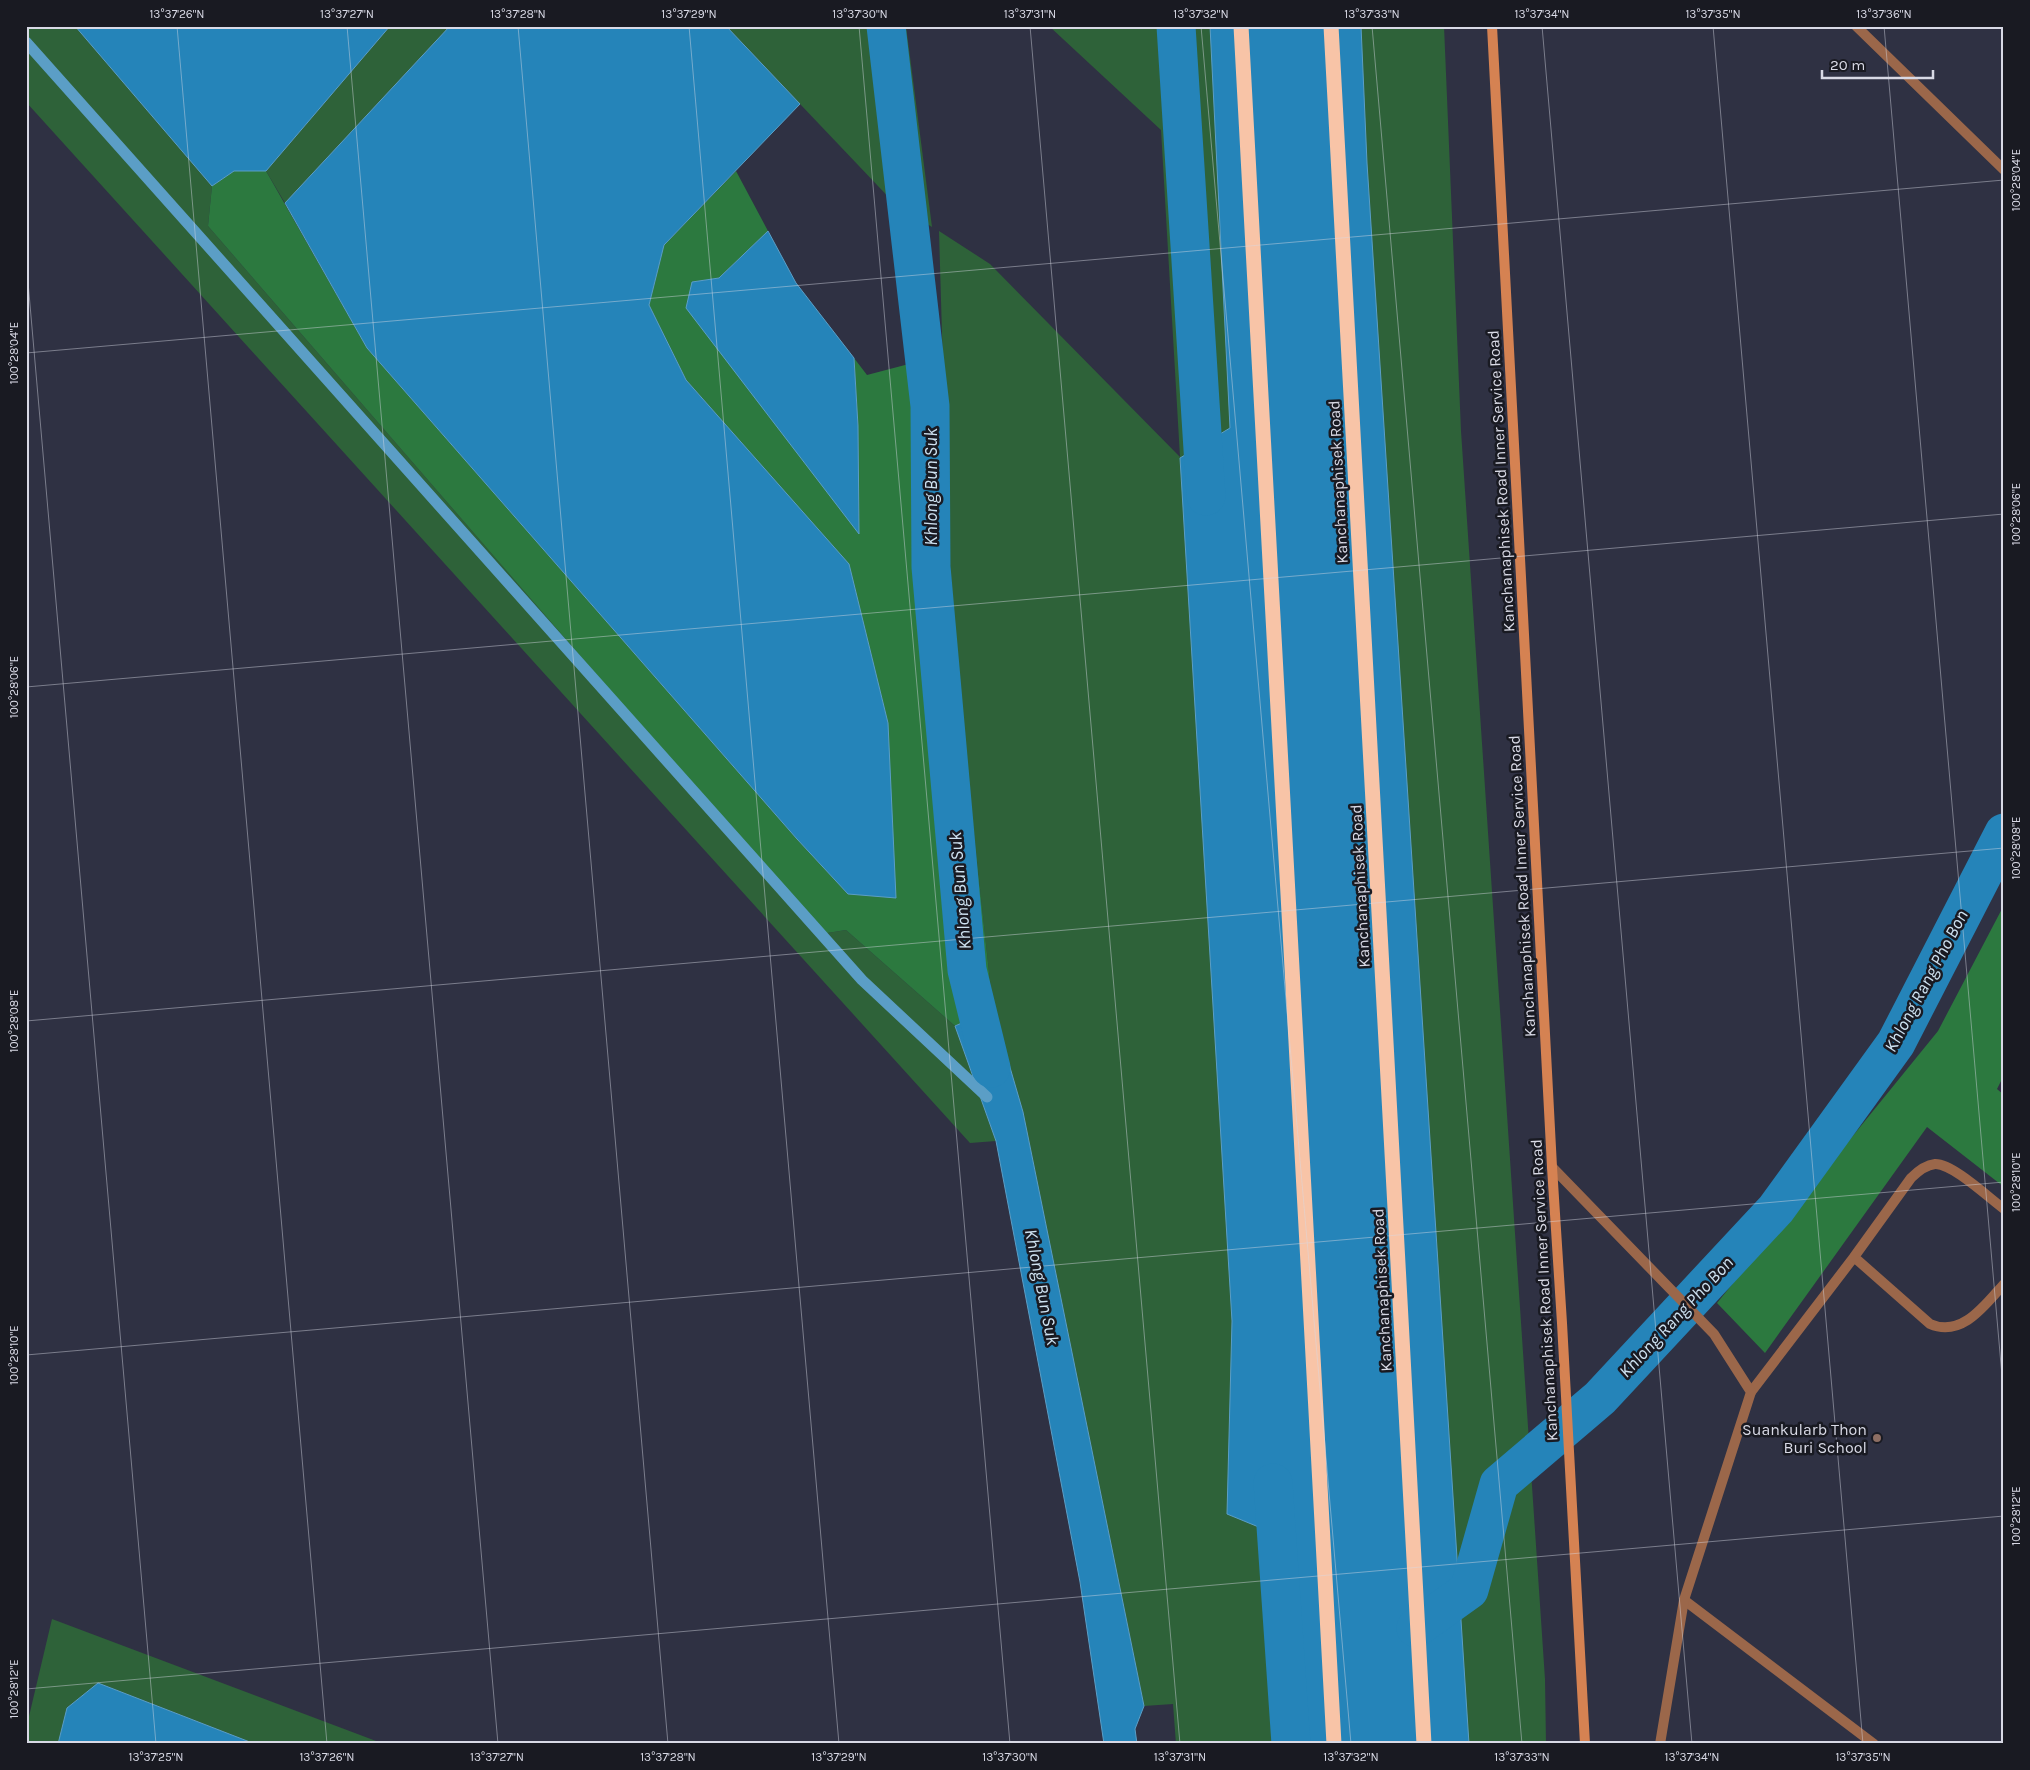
<svg xmlns="http://www.w3.org/2000/svg" width="2030" height="1770" viewBox="0 0 2030 1770" font-family="Karla,sans-serif">
	<style>
		.green { fill: #2e6239 }
		.forest { fill: #2c793f }
		.water { fill: #2584b9; stroke: #5b9ec6 }
		.lines { fill: none; stroke-linecap: round; stroke-linejoin: round }
		.stream { stroke: #5b9ec6; stroke-width: 11 }
		.canal { stroke: #2584b9; stroke-width: 39 }
		.service { stroke: #9b674a; stroke-width: 10 }
		.minor { stroke: #9b674a; stroke-width: 10 }
		.secondary { stroke: #d58252; stroke-width: 10 }
		.motorway { stroke: #f8c4a7; stroke-width: 15 }
		.ticks { fill: none; stroke: #d8d9e5; stroke-width: 1; stroke-opacity: 0.45 }
		.education-dot { fill: #8d6e63; stroke: #191a22; stroke-width: 2 }
		.labels { text-anchor: middle; dominant-baseline: central; stroke-width: 5; stroke-linejoin: round; paint-order: stroke }
		.street-label { font-size: 16px; fill: #d8d9e5; stroke: #191a22 }
		.poi-label { font-size: 16px; fill: #d8d9e5; stroke: #191a22; text-anchor: end }
		.water-label { font-size: 18px; font-style: italic; fill: #cee2f1; stroke: #191a22 }
		.neatline { fill: none; stroke: #d8d9e5; stroke-width: 2 }
		.ticks-label { font-size: 12px; text-anchor: middle; fill: #d8d9e5 }
	</style>
	<rect width="100%" height="100%" fill="#2f3143"/>
	<path class="green" d="M26 26H75L212 186 208 226 821 934 846 930 955 1026 996 1141 970 1143 26 102Z
		M390 26H450L285 203 266 171Z
		M726 26H906L932 227 897 206Z
		M1049 26H1444L1461 431 1545 1679 1546 1744H1176L1173 1704 1144 1706 1023 1112 993 1009 965 750 948 541 939 231 990 264 1180 457 1161 130Z
		M52 1619 384 1744H255L98 1683 67 1708 58 1744H26V1729Z"/>
	<path class="forest" d="M234 171H266L367 348 797 839 848 894 888 723 849 565 686 380 649 305 664 245 736 171 768 231 719 278 692 282 859 533 858 426 854 358 867 375 943 355 948 541 965 750 993 1009 955 1026 846 930 821 934 208 226 212 186Z
		M2004 905V1075L1997 1089 2004 1095V1187L1927 1127 1765 1353 1717 1303 1938 1031Z"/>
	<path class="water" d="M75 26H390L266 171H234L212 186Z
		M450 26H726L800 104 664 245 649 305 686 380 849 564 888 723 896 898 848 894 797 839 367 348 285 203Z
		M1210 26H1361L1367 163 1469 1744H1296L1283 1537 1227 1514 1232 1321 1180 458 1230 428Z
		M768 231 796 283 854 358 858 426 859 534 686 308 692 282 719 278Z
		M993 1009 1023 1112 1144 1706 1135 1729 1137 1744H1104L1080 1582 996 1141 955 1026Z
		M98 1683 255 1744H58L67 1708Z"/>
	<g class="lines">
		<path class="stream" d="M26 42 862 980 987 1097"/>
		<path class="canal" d="M886 26 930 406 931 567 967 970 991 1068
			M1176 26 1206 496
			M1273 1483 1291 1744
			M1416 1628 1469 1590 1499 1484 1600 1398 1776 1209 1896 1043 2004 833"/>
		<path class="service" d="M1854 1257 1930 1324C1962 1338 1985 1305 2004 1284
			M1751 1392 1854 1257 1911 1178C1917 1172 1926 1165 1935 1164 1952 1163 1989 1198 2004 1209
			M1684 1600 1874 1744"/>
		<path class="minor" d="M1856 26 2004 170
			M1552 1167 1714 1334 1751 1392 1684 1600 1660 1744"/>
		<path class="secondary" d="M1492 26 1552 1167 1562 1323 1585 1744"/>
		<path class="motorway" d="M1241 26 1334 1744
			M1331 26 1424 1744"/>
	</g>
	<path class="ticks" d="M177 26 327 1744M347 26 498 1744M518 26 668 1744M689 26 839 1744M859 26 1010 1744M1030 26 1180 1744M1201 26 1351 1744M1372 26 1522 1744M1542 26 1692 1744M1713 26 1863 1744M1884 26 2004 1399M26 259 156 1744M26 353 2004 180M26 687 2004 514M26 1021 2004 848M26 1355 2004 1182M26 1689 2004 1516"/>
	<circle class="education-dot" cx="1877" cy="1438" r="5"/>
	<g class="labels">
		<g class="street-label">
			<text transform="translate(1501 481) rotate(-93)">Kanchanaphisek Road Inner Service Road</text>
			<text transform="translate(1338 482) rotate(-93)">Kanchanaphisek Road</text>
			<text transform="translate(1360 886) rotate(-93)">Kanchanaphisek Road</text>
			<text transform="translate(1522 886) rotate(-93)">Kanchanaphisek Road Inner Service Road</text>
			<text transform="translate(1382 1290) rotate(-93)">Kanchanaphisek Road</text>
			<text transform="translate(1544 1290) rotate(-93)">Kanchanaphisek Road Inner Service Road</text>
		</g>
		<g class="poi-label">
			<text x="1867" y="1429">Suankularb Thon<tspan x="1867" dy="18">Buri School</tspan></text>
		</g>
		<g class="water-label">
			<text transform="translate(931 487) rotate(-90)">Khlong Bun Suk</text>
			<text transform="translate(960 891) rotate(-95)">Khlong Bun Suk</text>
			<text transform="translate(1926 981) rotate(-62)">Khlong Rang Pho Bon</text>
			<text transform="translate(1042 1287) rotate(79)">Khlong Bun Suk</text>
			<text transform="translate(1676 1317) rotate(-47)">Khlong Rang Pho Bon</text>
		</g>
	</g>
	<rect width="2030" height="1770" fill="none" stroke="#191a22" stroke-width="55"/>
	<path d="M1822 70v8h111v-8" fill="none" stroke="#d8d9e5" stroke-width="2.5"/>
	<text x="1830" y="70" font-size="15" fill="#d8d9e5" stroke="#191a22" stroke-width="4" paint-order="stroke">20 m</text>
	<rect x="28" y="28" width="1974" height="1714" class="neatline"/>
	<g class="ticks-label">
		<text x="177" y="18">13°37'26"N</text>
		<text x="347" y="18">13°37'27"N</text>
		<text x="518" y="18">13°37'28"N</text>
		<text x="689" y="18">13°37'29"N</text>
		<text x="860" y="18">13°37'30"N</text>
		<text x="1030" y="18">13°37'31"N</text>
		<text x="1201" y="18">13°37'32"N</text>
		<text x="1372" y="18">13°37'33"N</text>
		<text x="1542" y="18">13°37'34"N</text>
		<text x="1713" y="18">13°37'35"N</text>
		<text x="1884" y="18">13°37'36"N</text>
		<text transform="translate(2016 180) rotate(-90)" y="4">100°28'04"E</text>
		<text transform="translate(14 353) rotate(-90)" y="4">100°28'04"E</text>
		<text transform="translate(2016 514) rotate(-90)" y="4">100°28'06"E</text>
		<text transform="translate(14 687) rotate(-90)" y="4">100°28'06"E</text>
		<text transform="translate(2016 848) rotate(-90)" y="4">100°28'08"E</text>
		<text transform="translate(14 1021) rotate(-90)" y="4">100°28'08"E</text>
		<text transform="translate(2016 1182) rotate(-90)" y="4">100°28'10"E</text>
		<text transform="translate(14 1355) rotate(-90)" y="4">100°28'10"E</text>
		<text transform="translate(2016 1516) rotate(-90)" y="4">100°28'12"E</text>
		<text transform="translate(14 1689) rotate(-90)" y="4">100°28'12"E</text>
		<text x="156" y="1761">13°37'25"N</text>
		<text x="327" y="1761">13°37'26"N</text>
		<text x="497" y="1761">13°37'27"N</text>
		<text x="668" y="1761">13°37'28"N</text>
		<text x="839" y="1761">13°37'29"N</text>
		<text x="1010" y="1761">13°37'30"N</text>
		<text x="1180" y="1761">13°37'31"N</text>
		<text x="1351" y="1761">13°37'32"N</text>
		<text x="1522" y="1761">13°37'33"N</text>
		<text x="1692" y="1761">13°37'34"N</text>
		<text x="1863" y="1761">13°37'35"N</text>
	</g>
</svg>
